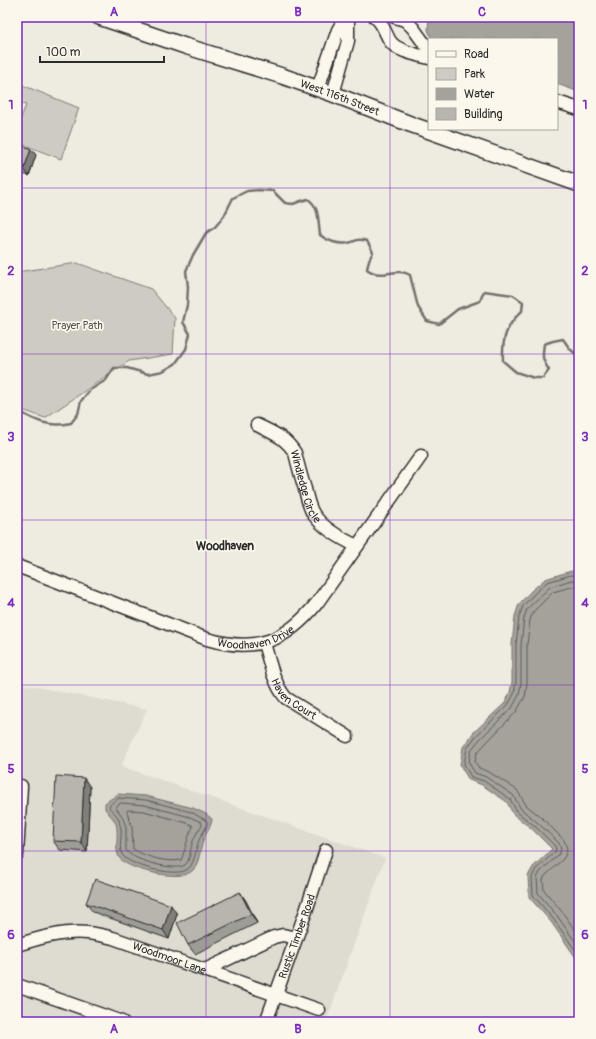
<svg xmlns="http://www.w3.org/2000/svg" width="596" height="1039" viewBox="0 0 596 1039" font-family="Pangolin,sans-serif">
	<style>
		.built { fill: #dedbd1 }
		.green { fill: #cecbc2; stroke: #7c7b76 }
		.water { fill: #a4a29a; stroke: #74726e }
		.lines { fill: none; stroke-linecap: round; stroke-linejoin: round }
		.shore { stroke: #5b5b57; stroke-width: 1 }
		.stream { stroke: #74726e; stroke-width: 2.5 }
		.minor-casing { stroke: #2b2b2b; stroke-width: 15 }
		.major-casing { stroke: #2b2b2b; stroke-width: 18 }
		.minor { stroke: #fbf7ec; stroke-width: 12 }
		.major { stroke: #fbf7ec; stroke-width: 15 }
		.wall { fill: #9e9c96; stroke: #2b2b2b }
		.shaded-wall { fill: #817f7a; stroke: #2b2b2b }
		.building { fill: #b8b5ae; stroke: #2b2b2b }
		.grid { fill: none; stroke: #7b2cbf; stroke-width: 1; stroke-opacity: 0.55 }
		.labels { text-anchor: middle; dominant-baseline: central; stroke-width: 3.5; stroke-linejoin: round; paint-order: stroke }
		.street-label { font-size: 11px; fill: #2b2b2b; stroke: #fbf7ec }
		.park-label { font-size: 11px; fill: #545351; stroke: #fbf7ec }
		.neighbourhood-label { font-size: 12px; font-weight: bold; fill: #2b2b2b; stroke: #fbf7ec }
		.neatline { fill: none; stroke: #7b2cbf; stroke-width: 1.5 }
		.grid-label { font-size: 13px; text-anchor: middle; font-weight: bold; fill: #7b2cbf }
	</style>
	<rect width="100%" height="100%" fill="#eeebe0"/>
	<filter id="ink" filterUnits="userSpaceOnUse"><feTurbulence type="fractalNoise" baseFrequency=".025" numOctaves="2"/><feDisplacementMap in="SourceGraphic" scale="8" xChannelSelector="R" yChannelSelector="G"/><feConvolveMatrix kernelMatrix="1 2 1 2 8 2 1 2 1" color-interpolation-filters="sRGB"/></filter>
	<g filter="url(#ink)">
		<path class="built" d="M17 683 147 709 121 766 385 858 326 1022H17Z"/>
		<path class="green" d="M22 85 79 108 61 159 17 142V128L26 105 17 102Z
			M77 263 151 289 175 318 173 354 129 361 45 418 17 408V272Z"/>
		<path class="water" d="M429 17H579V92L557 84V39H432L428 30Z
			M571 571 579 573V962L551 922 529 897 528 876 533 867 552 849 532 829 513 814 507 802 482 785 469 780 460 765 463 747 473 733 505 703 510 692 512 682V644L515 616 519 604 531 591 545 579Z
			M118 794 146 796 193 808 206 814 212 819C211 828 207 831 204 838 200 848 200 862 193 870 183 883 131 870 121 860 114 852 118 840 117 830 117 824 114 819 109 814 109 814 106 810 105 809 105 808 105 805 105 803Z"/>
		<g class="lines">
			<path class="shore" d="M579 576 571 575 547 582 534 594 523 606 519 617 516 645V682L514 694 508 705 476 736 467 748 464 764 471 777 484 781 510 799 517 812 535 826 555 846 556 849 555 852 536 869 532 877 533 895 554 920 579 955
				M579 581 571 580 550 587 527 609 524 618 521 645V683L519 695 512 708 480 739 471 750 469 763 475 773 486 777 513 795 521 809 538 823 559 843 561 849 559 854 540 872 537 878 538 893 558 917 579 947
				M579 587H571L553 592 533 612 530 620 527 645V683L525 697 516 712 485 744 477 753 475 762 479 768 489 772 517 790 526 805 542 818 564 840 567 848 565 856 562 860 545 876 543 880 544 890 563 913 579 936
				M119 798 146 800 191 812 207 821C208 827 202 833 199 840 196 848 195 862 189 868 180 879 131 866 123 856 118 849 122 837 121 829 121 826 119 823 119 820 114 807 100 810 119 798Z
				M121 803 145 805 190 817 201 822 202 825C198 831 194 837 192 844 190 851 190 861 185 865 176 872 131 860 126 850V827L122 816 116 808 117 806Z
				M128 810 144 811 187 823 192 825 193 827C187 837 186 849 181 860 166 863 146 857 133 849L132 827 127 812Z"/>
			<path class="stream" d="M17 410C35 421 50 428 71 423L78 414 81 401 90 390 106 380 114 368H127L148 374 163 371 175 364 186 349 190 334 183 322 187 305 188 287 186 271 193 255 206 233 215 227 224 216 233 198 247 191 259 190 273 191 285 203 293 204 301 201 308 199C320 207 318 222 320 235 327 241 339 245 348 243 358 241 356 238 367 241L373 252 369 260 367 269C381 281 396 266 410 275L418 307 427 321 439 324 458 309 480 301 484 291 513 295 523 302 522 311C506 325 502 339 503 361L516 372 534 378H543L549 370C542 359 542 357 544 344L553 341 563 339 570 349 579 357"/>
			<g class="minor-casing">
				<g id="minor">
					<path d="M375 17C383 23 385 33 390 41 396 51 417 55 429 58"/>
					<path d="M395 17 405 20 413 28 429 50"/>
					<path d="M318 88 338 30 346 17"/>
					<path d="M333 94 348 41V17"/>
					<path d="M557 102 579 109"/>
					<path id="s1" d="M257 425C273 433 285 437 295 453 298 465 301 477 305 489 307 498 309 508 314 515 324 529 342 539 357 546"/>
					<path id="s2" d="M17 566 207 639C255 653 286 642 317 603L421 456"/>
					<path id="s3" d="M264 643C269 660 274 685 286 698L347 736"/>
					<path d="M17 855 21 786"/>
					<path id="s4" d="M17 945C38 938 66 930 88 933 97 934 105 936 113 938L319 1010"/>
					<path d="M205 970 274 937 283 935 296 938"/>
					<path d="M17 985 122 1022"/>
					<path id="s5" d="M266 1022 306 911 326 850"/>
				</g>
			</g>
			<g class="major-casing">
				<g id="major">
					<path id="s6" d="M99 17 185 46 282 76 333 94 410 124 579 184"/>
				</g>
			</g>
			<use href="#minor" class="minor"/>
			<use href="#major" class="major"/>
		</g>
		<path class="wall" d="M17 143 31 149 36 155 29 176 17 172Z
			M90 787 87 852 60 850 53 841Z
			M240 892 246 901 257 923 195 954 188 945Z
			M86 903 177 914 169 939 93 912Z"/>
		<path class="shaded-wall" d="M31 149 36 155 29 176 24 169Z
			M84 778 90 787 87 852 81 842Z
			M240 892 246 901 257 923 251 914Z
			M171 905 177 914 169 939 163 930Z"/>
		<path class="building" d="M17 143 31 149 24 169 17 167Z
			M56 776 84 778 81 842 53 841Z
			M95 879 171 905 163 930 86 903Z
			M240 892 251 914 188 945 177 923Z"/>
	</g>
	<path class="grid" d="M206 17V1022M390 17V1022M17 188H579M17 354H579M17 520H579M17 685H579M17 851H579"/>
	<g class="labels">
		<g class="street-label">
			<text stroke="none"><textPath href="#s6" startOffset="254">West 116th Street</textPath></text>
			<text stroke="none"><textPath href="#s1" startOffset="83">Windledge Circle</textPath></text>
			<text stroke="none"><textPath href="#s2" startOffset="254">Woodhaven Drive</textPath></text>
			<text stroke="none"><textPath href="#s3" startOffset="66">Haven Court</textPath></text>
			<text stroke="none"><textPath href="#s5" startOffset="91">Rustic Timber Road</textPath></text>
			<text stroke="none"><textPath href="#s4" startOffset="158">Woodmoor Lane</textPath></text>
		</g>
		<g class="park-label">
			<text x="77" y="325">Prayer Path</text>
		</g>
		<g class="neighbourhood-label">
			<text x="225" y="546">Woodhaven</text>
		</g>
	</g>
	<rect width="596" height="1039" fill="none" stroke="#fbf7ec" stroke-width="44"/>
	<rect x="428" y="38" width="130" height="92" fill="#fbf7ec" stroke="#a8a59f"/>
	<rect x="436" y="51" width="20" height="6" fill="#fbf7ec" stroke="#a8a59f"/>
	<text x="464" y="58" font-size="12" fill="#2b2b2b">Road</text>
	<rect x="436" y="68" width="20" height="12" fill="#cecbc2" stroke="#a8a59f"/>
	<text x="464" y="78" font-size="12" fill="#2b2b2b">Park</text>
	<rect x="436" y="88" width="20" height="12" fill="#a4a29a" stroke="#a8a59f"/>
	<text x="464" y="98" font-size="12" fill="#2b2b2b">Water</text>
	<rect x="436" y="108" width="20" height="12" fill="#b8b5ae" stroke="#a8a59f"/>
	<text x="464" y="118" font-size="12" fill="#2b2b2b">Building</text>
	<path d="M40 56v6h124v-6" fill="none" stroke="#2b2b2b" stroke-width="2"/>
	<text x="46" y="56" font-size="12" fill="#2b2b2b" stroke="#fbf7ec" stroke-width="3" paint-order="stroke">100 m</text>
	<rect x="22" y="22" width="552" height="995" class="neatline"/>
	<g class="grid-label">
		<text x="114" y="16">A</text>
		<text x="298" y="16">B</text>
		<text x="482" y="16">C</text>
		<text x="11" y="109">1</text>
		<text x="585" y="109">1</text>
		<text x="11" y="275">2</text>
		<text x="585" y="275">2</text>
		<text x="11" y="441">3</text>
		<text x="585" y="441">3</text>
		<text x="11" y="607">4</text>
		<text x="585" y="607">4</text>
		<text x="11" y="773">5</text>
		<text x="585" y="773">5</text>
		<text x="11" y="939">6</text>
		<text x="585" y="939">6</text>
		<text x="114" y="1033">A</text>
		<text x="298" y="1033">B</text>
		<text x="482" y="1033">C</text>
	</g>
</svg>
